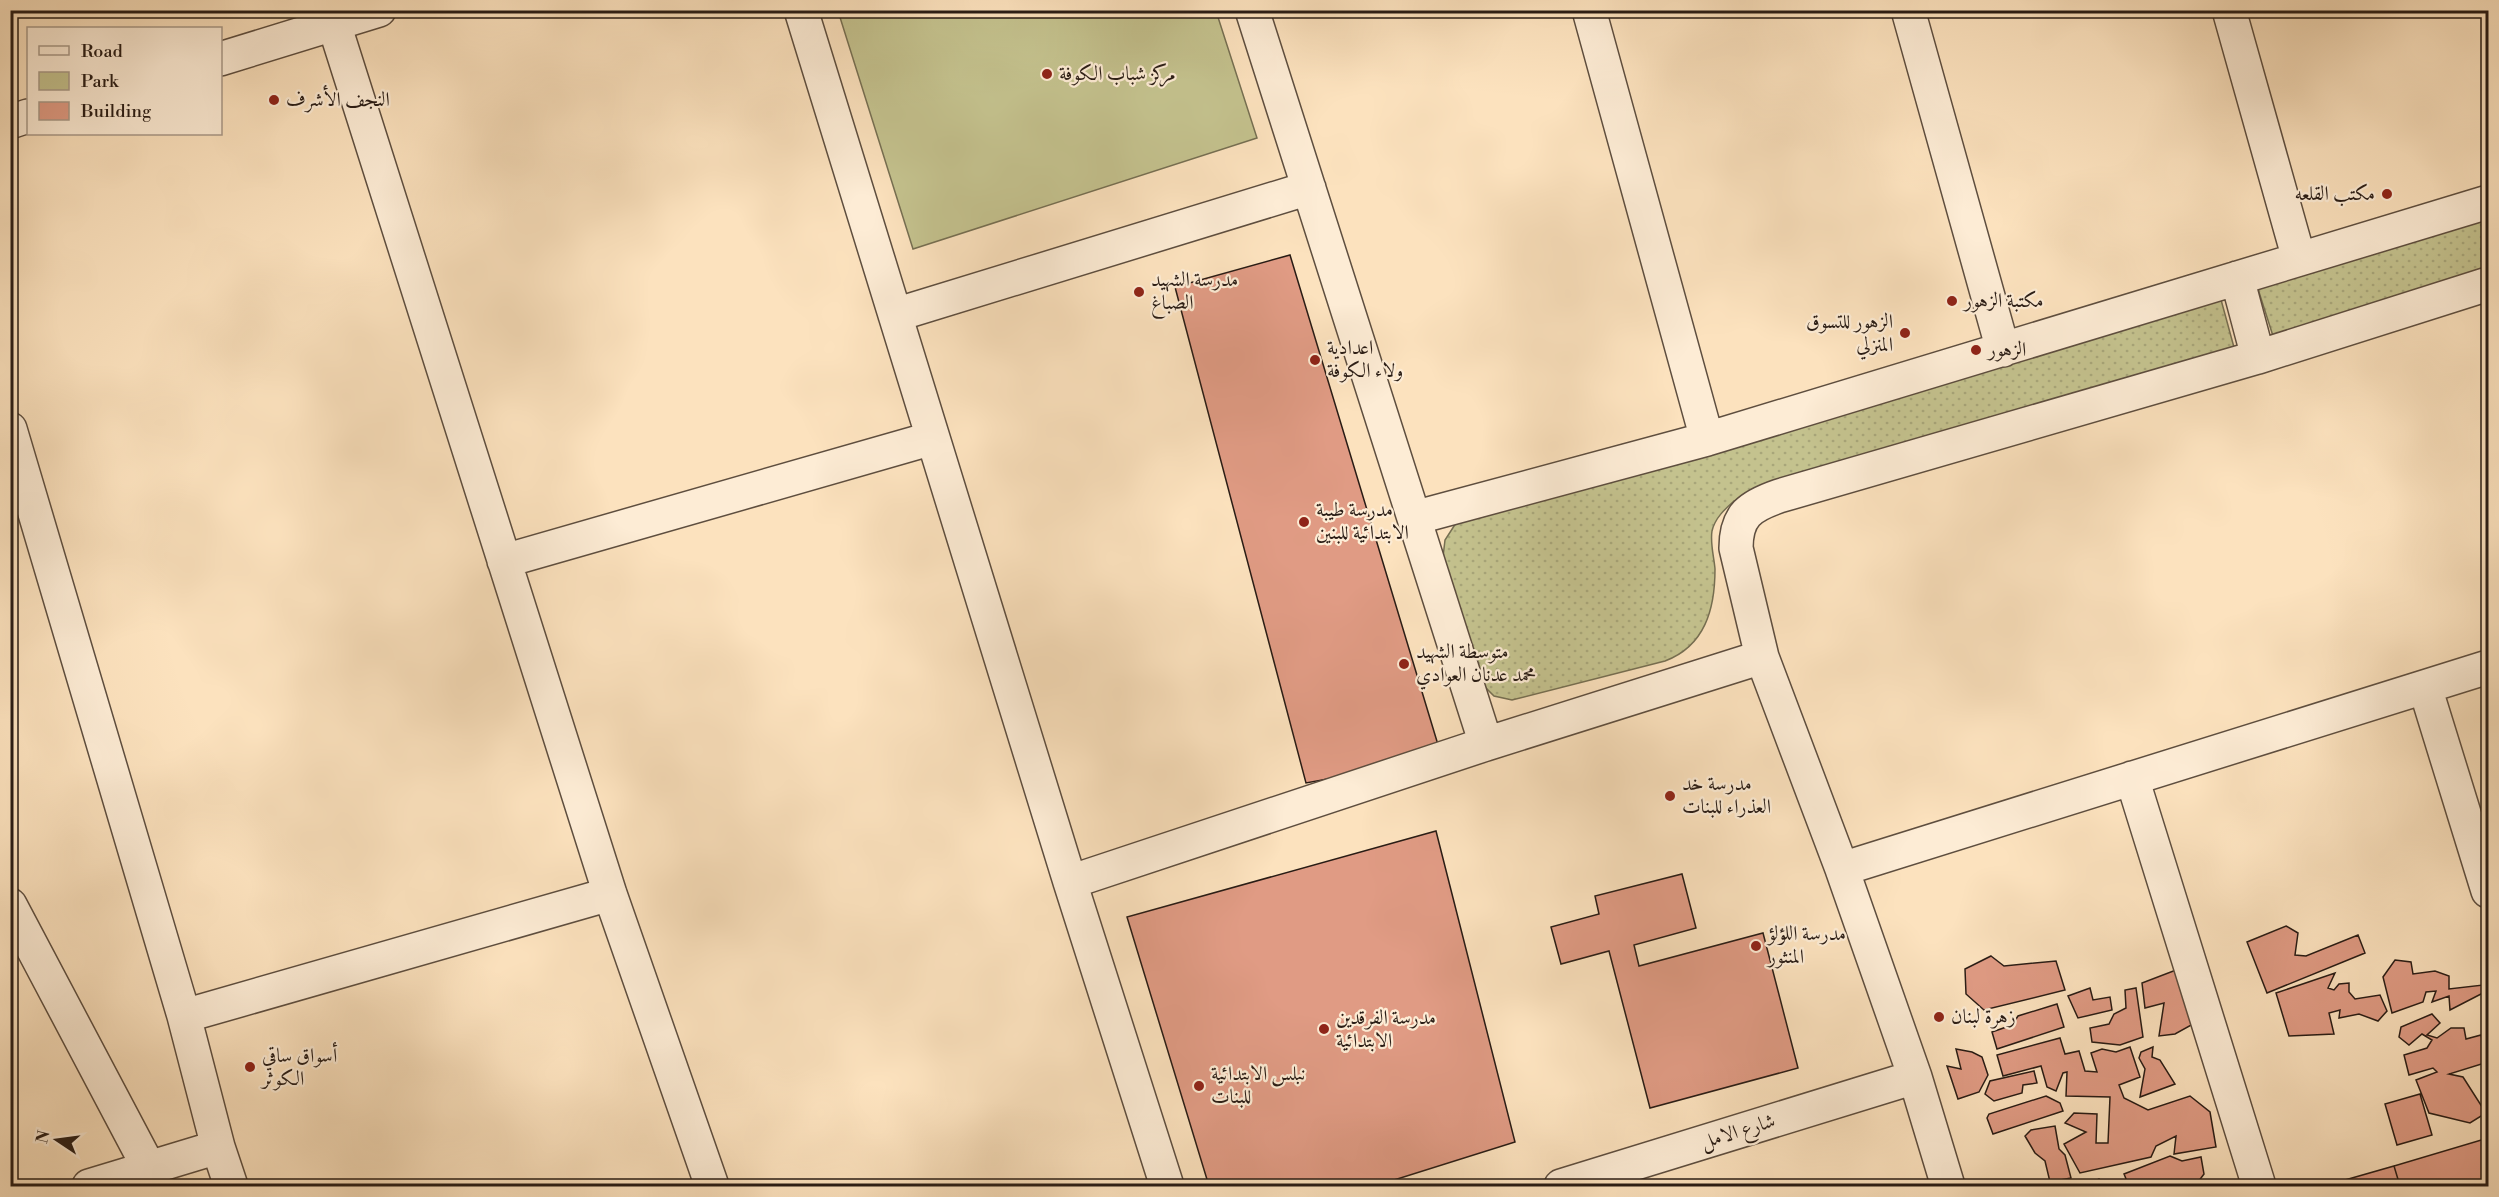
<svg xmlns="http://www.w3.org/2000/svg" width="2499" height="1197" viewBox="0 0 2499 1197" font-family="'Libre Bodoni',Amiri,serif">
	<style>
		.green { fill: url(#green-dots); stroke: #766f52; stroke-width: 1.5 }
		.pitch { fill: #c4c28e; stroke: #766f52; stroke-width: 1.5 }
		.building { fill: #e09b84; stroke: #291c15; stroke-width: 1.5 }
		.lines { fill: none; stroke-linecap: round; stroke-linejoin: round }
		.street-casing { stroke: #5e4e3f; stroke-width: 36 }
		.street { stroke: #fdecd5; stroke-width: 33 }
		.poi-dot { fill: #8f2418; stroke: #fdecd5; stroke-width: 2 }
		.labels { text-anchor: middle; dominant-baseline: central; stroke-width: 4.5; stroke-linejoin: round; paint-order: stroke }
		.poi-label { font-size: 20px; fill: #291c15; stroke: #fdecd5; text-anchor: start }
		.street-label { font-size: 20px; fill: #291c15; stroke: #fdecd5 }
	</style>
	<defs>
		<pattern id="green-dots" width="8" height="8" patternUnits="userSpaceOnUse" patternTransform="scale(1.5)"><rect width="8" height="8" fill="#c4c28e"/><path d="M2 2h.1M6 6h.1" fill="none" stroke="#a8a67a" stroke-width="1.8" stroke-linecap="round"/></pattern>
	</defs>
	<rect width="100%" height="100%" fill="#fce2be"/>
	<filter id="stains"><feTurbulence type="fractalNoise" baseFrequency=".00333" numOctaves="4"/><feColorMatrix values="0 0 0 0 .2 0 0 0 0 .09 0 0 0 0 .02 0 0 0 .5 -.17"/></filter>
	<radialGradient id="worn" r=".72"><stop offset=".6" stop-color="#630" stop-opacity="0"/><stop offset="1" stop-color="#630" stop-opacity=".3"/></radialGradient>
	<path class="green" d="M2488 216V269L2273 336 2258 289Z
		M2220 296 2235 351 1734 501C1725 509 1715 518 1712 531 1710 543 1714 557 1715 569 1715 609 1705 646 1665 661L1512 700 1494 696 1479 681 1443 557 1445 540 1456 523Z"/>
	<path class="pitch" d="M838 11H1216L1257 138 913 249Z"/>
	<path class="building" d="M1290 255 1442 758 1306 783 1175 287Z
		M1436 831 1515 1142 1375 1186H1209L1127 917Z
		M1682 874 1696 928 1634 945 1639 966 1763 933 1798 1068 1650 1108 1609 951 1561 964 1551 927 1599 914 1595 896Z
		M2286 926 2298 933 2295 955 2306 956 2358 935 2365 953 2267 993 2247 942Z
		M1991 956 2004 966 2056 961 2065 990 1984 1010 1966 994 1965 969Z
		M2395 960 2411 962 2413 974 2435 971 2449 976V989L2483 985V993L2450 1010 2449 996 2432 1002 2436 991 2426 992 2423 1002 2392 1013 2383 977Z
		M2176 970 2195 1023 2175 1034 2159 1036 2164 1003 2145 1008 2142 983Z
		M2335 973 2328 988 2334 990 2339 984 2349 983V992L2355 999 2380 995 2387 1011 2378 1021 2359 1014 2339 1018 2340 1010 2329 1013 2334 1034 2289 1036 2276 993Z
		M2090 988 2093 1000 2110 997 2112 1010 2078 1018 2068 996Z
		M2136 988 2143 1037 2120 1045 2092 1042 2090 1028 2109 1024 2114 1014 2126 1008 2125 990Z
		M2057 1004 2064 1027 1997 1049 1992 1032 2012 1025 2018 1016Z
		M2432 1014 2440 1023 2427 1035 2437 1038 2451 1028H2464L2466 1039 2481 1035 2488 1062 2449 1074 2463 1077 2486 1113 2470 1123 2429 1113 2416 1080 2437 1072 2433 1068 2409 1075 2404 1055 2427 1048 2432 1040 2422 1034 2409 1045 2399 1037 2401 1027Z
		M2060 1038 2065 1054 2079 1051 2085 1071 2097 1072 2091 1053 2102 1049 2116 1052 2130 1047 2140 1077 2119 1085 2124 1098 2148 1110 2190 1096 2210 1112 2216 1147 2174 1154 2176 1136 2156 1146 2151 1157 2080 1173 2064 1144 2086 1132 2065 1123 2074 1113 2097 1114 2096 1143H2108L2110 1097 2066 1096 2067 1072 2063 1073 2056 1091 2047 1087 2041 1066 2003 1076 1997 1055Z
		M2153 1047 2152 1057 2160 1060 2175 1084 2140 1097 2145 1069 2139 1058 2141 1052Z
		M1956 1049 1972 1052 1982 1057 1988 1075 1979 1092 1958 1099 1947 1066 1961 1069Z
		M2034 1071 2037 1083 2023 1085 2022 1093 1994 1101 1985 1094 1990 1081Z
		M2420 1094 2432 1135 2397 1145 2385 1104Z
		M2046 1096 2060 1103 2063 1111 1993 1134 1987 1118 1989 1114Z
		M2055 1126 2059 1149 2065 1155 2071 1178 2050 1182 2045 1161 2035 1153 2025 1136 2031 1130Z
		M2488 1138V1186H2400L2394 1166Z
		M2170 1156 2182 1161 2201 1157 2204 1174 2195 1186H2175L2173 1183 2164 1186H2129L2124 1174Z
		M2394 1166 2400 1186H2324Z
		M2099 1179 2102 1186H2084Z"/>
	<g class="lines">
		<g class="street-casing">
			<path id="street" d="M801 10 1070 882 1167 1186
				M1252 10 1486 744 1762 657
				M1589 10 1707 439
				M1908 10 2003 350
				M2229 10 2299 259
				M334 24 610 894 712 1186
				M220 59 379 10
				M10 122 28 116
				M2237 278 2258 357
				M895 315 1309 188
				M10 429 184 1016 218 1147 231 1186
				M1414 518 1707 439 2488 202
				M504 561 933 438
				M2425 687 2488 891
				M2132 778 2259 1186
				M1842 869 2488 667
				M1070 882 1486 744
				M10 905 149 1168
				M184 1016 610 894
				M89 1186 218 1147
				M1561 1186 1915 1077
				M1948 1186 1915 1077 1842 869 1762 657 1736 548C1736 515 1750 506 1779 496L2258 357 2488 284"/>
		</g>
		<use href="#street" class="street"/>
	</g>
	<g class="poi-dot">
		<circle cx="1047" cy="74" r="6"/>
		<circle cx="274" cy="100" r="6"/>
		<circle cx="2387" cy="194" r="6"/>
		<circle cx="1139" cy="292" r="6"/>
		<circle cx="1952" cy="301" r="6"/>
		<circle cx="1905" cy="333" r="6"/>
		<circle cx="1976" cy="350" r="6"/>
		<circle cx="1315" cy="360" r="6"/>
		<circle cx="1304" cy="522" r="6"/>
		<circle cx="1404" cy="664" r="6"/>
		<circle cx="1670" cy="796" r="6"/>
		<circle cx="1756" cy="946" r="6"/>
		<circle cx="1939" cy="1017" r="6"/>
		<circle cx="1324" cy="1029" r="6"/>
		<circle cx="250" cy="1067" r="6"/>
		<circle cx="1199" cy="1086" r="6"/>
	</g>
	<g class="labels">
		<g class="poi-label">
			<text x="1059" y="74">مركز شباب الكوفة</text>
			<text x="286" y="100">النجف الأشرف</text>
			<text x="2375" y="194" text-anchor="end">مكتب القلعه</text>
			<text x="1151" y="280">مدرسة الشهيد<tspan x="1151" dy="23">الصباغ</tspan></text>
			<text x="1964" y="301">مكتبة الزهور</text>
			<text x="1893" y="322" text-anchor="end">الزهور للتسوق<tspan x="1893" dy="23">المنزلي</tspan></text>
			<text x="1327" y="348">اعدادية<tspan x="1327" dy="23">ولاء الكوفة</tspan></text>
			<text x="1988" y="350">الزهور</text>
			<text x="1316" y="510">مدرسة طيبة<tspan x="1316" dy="23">الابتدائية للبنين</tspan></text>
			<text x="1416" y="652">متوسطة الشهيد<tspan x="1416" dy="23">محمد عدنان العوادي</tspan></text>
			<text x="1682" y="784">مدرسة خد<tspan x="1682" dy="23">العذراء للبنات</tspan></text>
			<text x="1768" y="934">مدرسة اللؤلؤ<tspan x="1768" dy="23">المنثور</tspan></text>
			<text x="1951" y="1017">زهرة لبنان</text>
			<text x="1336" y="1018">مدرسة الفرقدين<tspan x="1336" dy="23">الابتدائية</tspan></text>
			<text x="262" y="1056">أسواق ساقي<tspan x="262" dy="23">الكوثر</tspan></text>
			<text x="1211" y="1074">نبلس الابتدائية<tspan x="1211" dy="23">للبنات</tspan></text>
		</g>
		<g class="street-label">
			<text transform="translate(1738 1132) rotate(-17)">شارع الامل</text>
		</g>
	</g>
	<rect width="2499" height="1197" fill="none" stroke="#fce2be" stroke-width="36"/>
	<rect x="12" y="12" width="2475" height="1173" fill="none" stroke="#291c15" stroke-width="3"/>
	<rect x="18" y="18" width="2463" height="1161" fill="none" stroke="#291c15" stroke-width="1.5"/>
	<rect x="27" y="27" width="195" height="108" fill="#fdecd5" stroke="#a89988" stroke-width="1.5"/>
	<rect x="39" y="46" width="30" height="9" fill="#fdecd5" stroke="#a89988" stroke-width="1.5"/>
	<text x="81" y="57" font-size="18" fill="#291c15">Road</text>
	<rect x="39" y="72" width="30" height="18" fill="#c4c28e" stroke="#a89988" stroke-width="1.5"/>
	<text x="81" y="87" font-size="18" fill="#291c15">Park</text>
	<rect x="39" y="102" width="30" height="18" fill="#e09b84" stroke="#a89988" stroke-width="1.5"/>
	<text x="81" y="117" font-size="18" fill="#291c15">Building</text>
	<g transform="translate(57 1140) rotate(283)" stroke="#fdecd5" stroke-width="4.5" paint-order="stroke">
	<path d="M0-4.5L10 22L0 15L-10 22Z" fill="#291c15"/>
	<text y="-9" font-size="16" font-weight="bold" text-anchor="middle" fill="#291c15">N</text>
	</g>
	<rect width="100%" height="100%" filter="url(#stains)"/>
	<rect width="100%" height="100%" fill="url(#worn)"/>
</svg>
